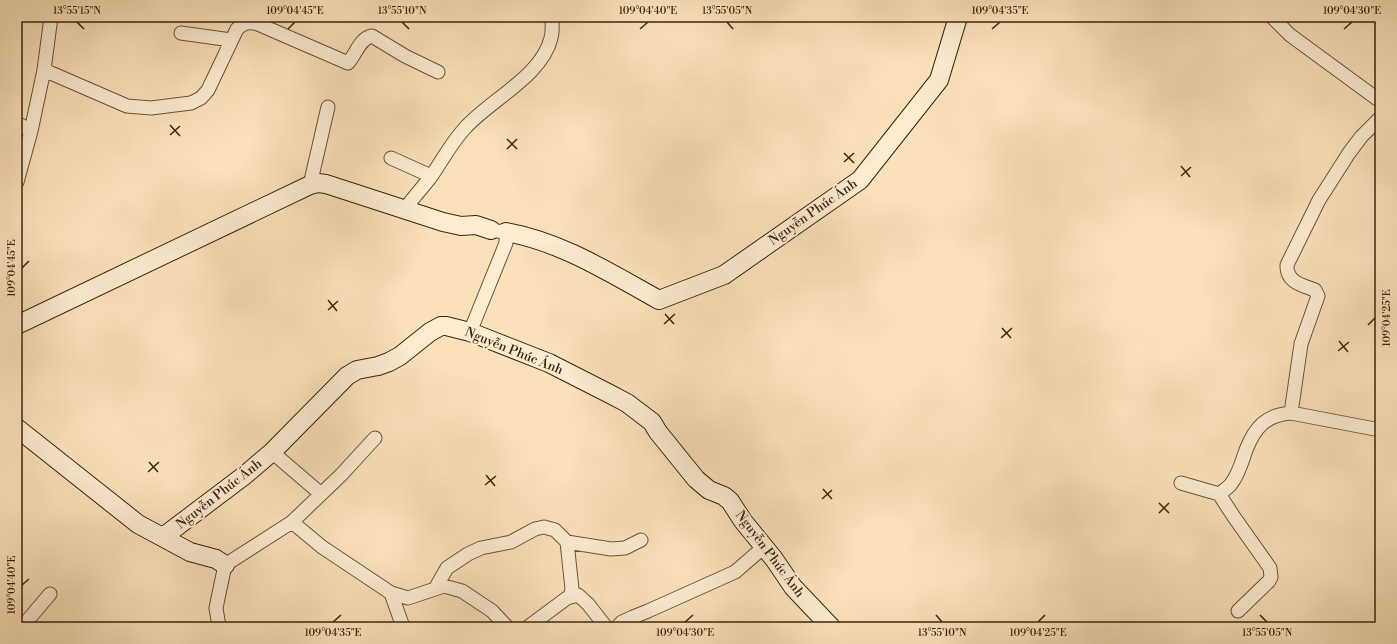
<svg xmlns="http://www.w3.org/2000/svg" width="1397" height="644" viewBox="0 0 1397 644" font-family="'Libre Bodoni',serif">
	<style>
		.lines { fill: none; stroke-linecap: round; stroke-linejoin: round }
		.street-casing { stroke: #6a5336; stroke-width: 15 }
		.secondary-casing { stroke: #39240a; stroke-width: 20 }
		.street { stroke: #fcecd2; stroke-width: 13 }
		.secondary { stroke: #fcecd2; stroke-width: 18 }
		.ticks { fill: none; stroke: #39240a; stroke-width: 1.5 }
		.labels { text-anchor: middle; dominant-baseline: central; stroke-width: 4; stroke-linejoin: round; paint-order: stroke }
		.street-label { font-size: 13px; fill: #39240a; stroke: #fcecd2 }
		.neatline { fill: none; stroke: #39240a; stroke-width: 1.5 }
		.ticks-label { font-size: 10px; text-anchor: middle; fill: #39240a }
	</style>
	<rect width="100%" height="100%" fill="#fbe1ba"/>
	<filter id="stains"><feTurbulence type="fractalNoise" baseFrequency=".005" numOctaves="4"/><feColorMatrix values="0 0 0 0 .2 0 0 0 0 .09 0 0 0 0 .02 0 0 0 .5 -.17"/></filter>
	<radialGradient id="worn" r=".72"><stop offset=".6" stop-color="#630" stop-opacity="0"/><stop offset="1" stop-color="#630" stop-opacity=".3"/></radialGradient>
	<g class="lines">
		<g class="street-casing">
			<path id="street" d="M1272 17 1290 35 1380 101
				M181 33 231 40
				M44 70 127 106 151 108 191 103 201 98 208 90 237 29C243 23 249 21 258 24L348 63C356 54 360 38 372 36L405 56 438 72
				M17 123 31 131
				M391 158 431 176
				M17 182 31 131 44 70 51 17
				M310 185 328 107
				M405 209C413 198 422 188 430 178 442 161 451 143 465 128 490 100 542 76 551 38 553 31 552 24 552 17
				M470 332 506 243V232L497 231
				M1291 413 1301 344 1318 296 1315 290C1302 285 1286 282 1287 265L1319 200 1349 153 1361 137 1380 118
				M272 452 321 494
				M1181 483 1219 494C1223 491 1228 488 1231 484 1239 474 1242 461 1246 450 1255 427 1266 415 1291 413L1380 430
				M1219 494 1234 517 1270 568 1271 577 1269 581 1238 611
				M292 522 322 547 391 593 408 598 444 586 462 591 492 611 507 627
				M567 542 572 589 570 597
				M435 589 447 568 468 554 481 548 511 542 535 529 544 527 555 530 567 542 611 549 625 548 641 540
				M391 593 403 627
				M22 627 50 594
				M219 627 216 608 225 565 292 522 341 475 375 438
				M528 627 567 598 578 595 588 604 606 627
				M617 627 622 622 633 617 648 611 735 572 764 547"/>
		</g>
		<g class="secondary-casing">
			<path id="secondary" d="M506 232C562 242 610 273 659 300L724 275 860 180 939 80 958 17
				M17 325 310 185 318 183 326 184 443 222 461 226 476 225 491 230
				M17 428 138 524 190 552 216 559 225 565
				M163 537 245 475 272 452 347 376 357 370 378 366 389 362 400 356 430 332 441 326H446L470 332 549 363 608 393 627 403 652 422 658 432 696 479 709 490 724 496 730 501 743 521 774 559 793 587 831 627"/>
		</g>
		<use href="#street" class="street"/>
		<use href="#secondary" class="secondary"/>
	</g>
	<path class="ticks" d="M77 22 84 29M402 22 409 29M727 22 733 29M288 29 295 22M640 29 648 22M992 29 1000 22M1344 29 1352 22M170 125 180 136M170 135 180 126M507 139 517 149M507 149 517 139M844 153 854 163M844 162 854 153M1181 166 1190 177M1181 176 1191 167M22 268 29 261M328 300 337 311M328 310 338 301M665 314 674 324M664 324 675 314M1368 325 1375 318M1002 328 1011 338M1001 338 1012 328M1339 341 1348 352M1338 351 1349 342M149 462 158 472M148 472 159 462M486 475 495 486M485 485 496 476M823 489 832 499M822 499 832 490M1159 503 1169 513M1159 513 1169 503M22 585 29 579M936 615 942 622M1260 615 1267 622M333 622 341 615M685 622 693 615M1038 622 1045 615"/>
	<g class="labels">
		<g class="street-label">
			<text transform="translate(813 212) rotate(-35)">Nguyễn Phúc Ánh</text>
			<text transform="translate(514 351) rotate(22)">Nguyễn Phúc Ánh</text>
			<text transform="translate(219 494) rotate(-38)">Nguyễn Phúc Ánh</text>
			<text transform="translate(770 554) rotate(53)">Nguyễn Phúc Ánh</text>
		</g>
	</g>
	<rect width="1397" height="644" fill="none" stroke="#fbe1ba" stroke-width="44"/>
	<rect x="22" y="22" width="1353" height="600" class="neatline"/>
	<g class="ticks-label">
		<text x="77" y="14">13°55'15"N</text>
		<text x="295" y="14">109°04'45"E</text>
		<text x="402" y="14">13°55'10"N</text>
		<text x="648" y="14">109°04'40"E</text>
		<text x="727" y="14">13°55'05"N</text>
		<text x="1000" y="14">109°04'35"E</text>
		<text x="1352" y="14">109°04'30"E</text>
		<text transform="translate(11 268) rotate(-90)" y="4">109°04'45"E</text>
		<text transform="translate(1386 318) rotate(-90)" y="4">109°04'25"E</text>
		<text transform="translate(11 585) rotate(-90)" y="4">109°04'40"E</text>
		<text x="333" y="636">109°04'35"E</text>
		<text x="685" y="636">109°04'30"E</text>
		<text x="942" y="636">13°55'10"N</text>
		<text x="1038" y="636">109°04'25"E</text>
		<text x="1267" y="636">13°55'05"N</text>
	</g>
	<rect width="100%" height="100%" filter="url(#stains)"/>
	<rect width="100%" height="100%" fill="url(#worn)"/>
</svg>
